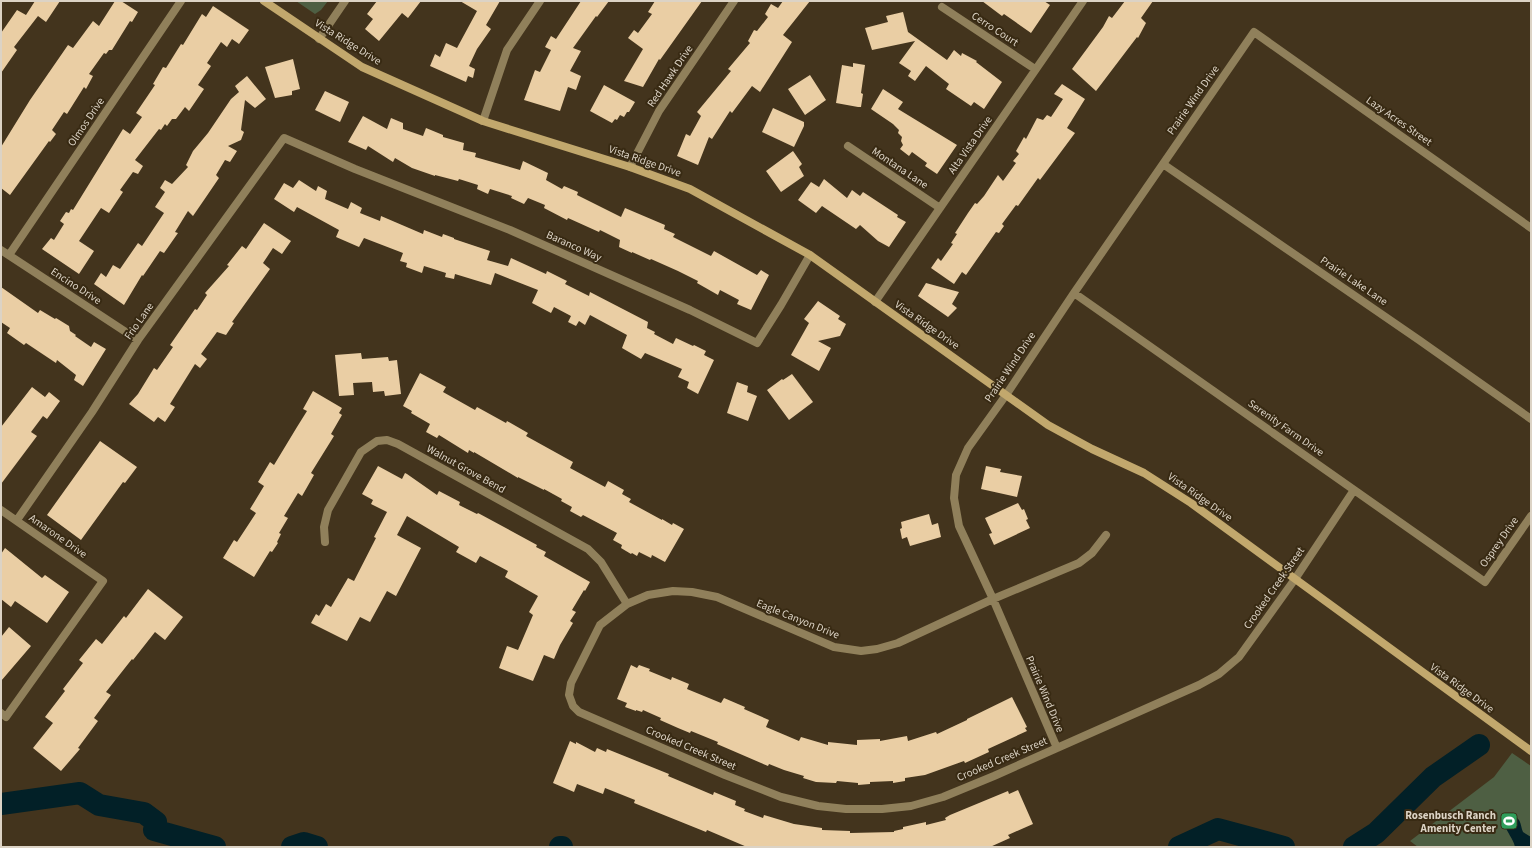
<svg xmlns="http://www.w3.org/2000/svg" width="1532" height="848" viewBox="0 0 1532 848" font-family="'Source Sans 3',sans-serif">
	<style>
		.green { fill: #4e5f43 }
		.water { fill: #022027 }
		.lines { fill: none; stroke-linecap: round; stroke-linejoin: round }
		.river { stroke: #022027; stroke-width: 22 }
		.building { fill: #eacea4 }
		.street { stroke: #90805b; stroke-width: 8 }
		.secondary { stroke: #c2a86d; stroke-width: 8 }
		.labels { text-anchor: middle; dominant-baseline: central; stroke-width: 4; stroke-linejoin: round; paint-order: stroke }
		.street-label { font-size: 11px; fill: #dcd3c5; stroke: #382a13 }
		.poi-label { font-size: 11px; font-weight: bold; fill: #dcd3c5; stroke: #382a13; text-anchor: end }
	</style>
	<rect width="100%" height="100%" fill="#43341d"/>
	<path class="green" d="M296 1H328L321 10 315 14Z
		M1512 753 1531 766V847H1418L1410 841 1494 777Z"/>
	<path class="water" d="M1514 816C1522 820 1520 825 1523 832L1531 837V847H1515C1513 838 1507 833 1505 825L1509 817Z"/>
	<g class="lines">
		<path class="river" d="M1 804 80 793 99 805 144 813 156 822 154 830 215 847
			M292 847 304 843 317 847
			M560 847H562
			M1179 847 1218 829 1284 847
			M1354 847 1376 833 1433 777 1479 745"/>
	</g>
	<path class="building" d="M35 1H60L46 22 38 16 14 47 17 50 1 73V33L17 10 26 15Z
		M115 1H121L138 12 132 22 130 21 112 50H109L106 54 104 53 89 74 93 76 86 89 84 87 67 114 64 112 52 130 56 134 50 142 49 141 10 195 1 188V147L30 100 68 45 73 48 93 21 99 26Z
		M377 1H421L408 18 402 13 379 41 365 29 373 19 367 14Z
		M460 1H500L486 25 491 29 477 49 469 66 475 69 473 78 468 76 466 82 430 66 435 54 440 57 446 43 457 48 477 11Z
		M581 1H609L597 17 596 16 573 48 581 51 570 71 581 76 576 90 568 87 560 111 524 100 535 70 540 72 551 50 545 47 551 36 556 39Z
		M655 1H702L660 60 659 59 643 87 624 81 643 49 628 38 634 30 638 33 652 14 648 12Z
		M783 1H810L783 35 792 42 760 92 752 86 732 113 730 111 712 139 709 137 698 165 677 156 686 134 690 136 701 116 697 112 731 71 728 69 750 43 748 41 754 30 757 31 768 17 765 14 771 4 778 8Z
		M982 1H1044L1050 5 1031 33 1004 14 1002 16Z
		M1125 1H1153L1141 18 1146 23 1138 38 1137 37 1096 91 1072 69 1103 27 1109 16 1112 18Z
		M213 6 249 30 239 44 232 39 227 47 221 42 207 63 211 66 198 85 204 89 189 111 185 107 176 119H172L167 126 165 124 161 130 159 129 135 160 143 166 138 174 133 172 120 190 123 192 109 213 101 208 79 241 94 251 79 274 42 249 51 238 54 240 64 224 60 221 66 212 69 213 71 209 73 210 123 129 130 134 142 117 136 113 155 85 153 84 163 67 166 68 181 44 183 45 202 14 206 17Z
		M903 12 908 32 947 60 954 50 961 56 962 53 977 61 976 62 1002 82 984 109 974 102 971 106 946 89 949 84 926 66 915 81 908 76 911 71 899 63 915 41 872 50 865 28 888 22 886 16Z
		M293 59 300 89 292 91V95L275 98 265 67Z
		M853 63 865 65 861 93 863 94 861 107H858L836 103 842 65 853 67Z
		M810 75 826 100 805 115 788 89Z
		M247 76 266 99 255 108 245 100 241 130 244 132 241 140 228 146 237 151 230 162 225 160 216 175 219 178 204 200 193 216 188 211 175 232 178 233 164 253 160 251 143 276 142 275 124 305 94 284 101 273 106 277 113 265 120 269 138 243 142 246 164 213 155 207 165 192 160 188 165 180 172 184 188 167 186 165 193 151 208 133 231 99 239 92 235 86Z
		M1062 84 1085 99 1067 128 1075 133 1040 180 1038 178 1018 206 1016 205 1002 224 1004 226 999 233 996 232 966 275 962 272 954 284 931 268 938 258 941 261 953 244 951 243 957 234 955 233 968 213 975 203 977 204 984 196 998 175 1003 181 1016 163 1013 161 1019 154 1016 151 1024 137 1026 139 1037 118 1043 120 1047 115 1051 117 1063 99 1054 94Z
		M604 85 635 102 629 112H627L624 117 620 115 617 120 615 119 612 123 590 111Z
		M883 89 903 102 898 109 957 145 937 174 925 166 927 163 912 152 909 156 900 149 903 145 901 141 902 137 898 133 899 130 893 124 871 109Z
		M325 91 349 102 340 122 315 110Z
		M773 108 804 122V126L794 147 762 132Z
		M363 116 387 129 391 118 403 123V129L423 136 426 128 443 135V137L464 143 463 150 476 153 475 157 520 170 523 161 548 173 546 180 562 189 564 186 578 192 577 195 621 217 625 208 665 225 664 229 675 234 673 237 711 256 714 251 757 275 761 270 769 275 751 310 737 304 739 300 720 290 718 295 697 283 698 281 678 271 651 259 650 260 632 252V253L619 247 620 240 600 230 599 232 568 218 567 220 544 208 545 205 528 198 524 204 511 198 512 196 490 189 488 194 477 189 478 185 459 179 458 181 435 175V176L412 168 395 158 393 162 368 146 366 150 348 142Z
		M793 151 802 164 799 167 804 176 781 192 766 171Z
		M824 179 847 198 852 190 860 196 863 192 898 215 897 217 906 222 889 247 878 241 860 225 856 229 822 206 816 213 798 200 811 182 819 187Z
		M299 180 316 191 318 186 327 191 325 199 348 209 351 202 362 208 360 213 380 221 381 216 423 234 424 230 442 237 443 234 454 238V239L490 251 487 260 508 266 511 258 546 274 547 271 567 281 565 284 589 296 590 292 648 322 647 328 655 332 654 334 673 344 676 338 693 346 694 345 706 351 704 355 714 360 698 394 687 388 689 382 678 377 682 369 645 353 641 359 622 348 627 335 590 315 585 325 579 321 576 326 568 322 571 316 554 307 551 313 532 303 538 290 495 273 491 285 455 274 454 279 445 277 446 273 424 266 422 273 406 267 407 263 400 261 403 253 364 238 359 247 336 237 339 230 297 207 294 212 274 199 284 183 293 188Z
		M264 223 291 241 282 254 273 248 263 263 270 269 232 322 234 323 226 335 217 332 201 354 207 359 200 368 195 364 170 404 175 407 165 422 158 417 154 422 129 404 138 394 154 368 157 370 173 347 170 345 195 309 197 310 207 295 205 293 229 266 227 265 242 246 246 249Z
		M926 283 959 292 952 304 957 308 948 317 918 296Z
		M1 287 38 313 40 310 55 319 56 318 69 326 70 331 76 335 75 336 91 347 94 342 106 349 83 386 74 380 76 375 57 360 56 363 26 343 24 345 7 333 10 328 1 322Z
		M818 301 840 316 838 319 846 324 840 336 818 341 831 348 819 371 791 355 809 323 804 319Z
		M361 353 362 359 388 357 389 361 397 360 401 394 385 396 384 391 373 392 372 382 353 383 354 395 339 396 335 355Z
		M420 373 446 387 443 392 475 410 477 407 506 423 507 421 528 433 526 436 573 462 570 468 605 487 608 481 624 490 622 494 631 499 629 502 662 520V519L672 525 673 523 684 529 665 562 652 555 651 558 639 552 637 556 632 553 631 554 621 548 622 545 613 540 617 533 583 515 581 517 570 511 572 507 561 501 562 499 544 489V490L518 477V478L474 452V453L469 450 468 453 439 435 437 438 426 432 430 424 411 413 412 411 403 406Z
		M792 374 813 402 789 420 767 390 782 379 783 380Z
		M737 382 748 386 747 392 757 396 748 421 727 413Z
		M32 387 45 397 49 392 60 401 47 419 43 416 31 432 37 436 1 484V427Z
		M313 391 342 408 339 413 342 415 331 434 334 436 311 473 314 475 302 496 298 493 284 516 288 518 279 533 281 534 277 542 278 543 272 552 270 551 254 577 223 558 234 540 237 542 256 513 250 509 264 486 258 482 270 462 274 465 297 427 307 411 303 409Z
		M100 441 137 467 125 483 123 482 81 540 47 515Z
		M378 466 402 479 405 473 407 474 437 495 439 491 460 502 459 505 477 514 478 513 537 545 536 547 546 552 544 556 590 582 585 591 584 590 572 610 576 612 570 621 573 623 560 645 554 659 544 655 533 681 499 668 507 646 518 650 533 615 529 612 538 596 505 577 508 571 480 556 476 563 456 552 459 547 407 516 397 535 421 548 396 596 387 591 370 622 360 617 347 641 311 623 316 614 319 616 326 604 331 607 348 578 354 581 376 538 374 537 387 512 371 504 373 500 362 494Z
		M986 466 1001 469 1000 472 1022 476 1017 497 981 489Z
		M1018 503 1022 510 1024 509 1028 519 1026 520 1030 528 994 545 989 534 992 533 985 518Z
		M929 514 932 525 938 523 941 537 910 546 907 537 902 539 900 529 902 528 901 522Z
		M5 548 42 578 45 575 69 592 47 623 15 601 11 607 1 599V554Z
		M148 589 183 617 165 640 155 632 133 660 132 659 106 692 111 695 94 718 98 721 78 748 80 749 61 771 33 748 53 723 45 717 65 691 63 689 83 663 79 660 96 639 102 644 124 616 126 618Z
		M9 627 31 646 1 681V637Z
		M631 665 637 668 639 665 650 669 649 671 671 680 672 677 689 684 687 689 721 703 724 698 745 707 744 709 769 720 766 727 799 741 801 737 828 745V742L857 745V740L880 739V741L907 736 908 741 936 732 937 734 967 720V719L1012 697 1027 727 1025 728 1027 731 988 749 989 752 965 763 964 761 925 775 905 778V781L893 783V781L870 782V784L858 785V783L837 781 836 783 816 782 803 778 804 776 784 770 769 764 768 766 717 744 718 742 691 731 690 733 678 728 660 720 661 718 643 710 642 712 636 710V711L625 707 627 703 617 699Z
		M570 741 576 744V742L595 752 597 748 606 752 607 749 669 774 668 776 713 795 714 792 736 801 735 805 745 809 744 811 763 818 764 815 794 824 822 828V830L850 831V833L894 832V831L903 829V827L926 822V825L946 820 945 818 950 815 1008 791 1009 794 1018 790 1033 824 1008 835 1010 838 990 847H747L707 830 706 832 634 803 635 800 605 788 603 794 577 784 574 792 553 783Z"/>
	<g class="lines">
		<path class="street" d="M942 7 1035 69
			M319 39 345 1
			M483 121 507 50 540 1
			M848 146 940 208
			M1163 164 1419 340 1531 419
			M630 167 659 111 734 1
			M1 250 138 340
			M9 255 181 1
			M1074 293 1485 582 1531 516
			M875 302 1083 1
			M1 510 103 581 6 717 1 713
			M17 520 92 412 138 340 284 138 355 169 510 230 690 310 757 343 781 305 810 255
			M1106 535 1092 553 1079 563 993 599 898 643 877 649 861 651 834 647 717 597 692 592 673 591 648 595 627 604 600 625 571 683 569 695 573 706 579 712 725 775 781 797 818 806 846 809H882L911 806 943 797 994 776 1199 685 1219 674 1239 657 1295 579 1354 490
			M325 542 324 527 328 510 361 452 377 441 387 440 398 444 588 549 601 562 627 604
			M1057 748 993 599 959 526 954 498 956 475 968 448 1006 395 1074 293 1254 32 1531 228"/>
		<path class="secondary" d="M264 1 362 67 483 121 630 167 690 189 810 255 1048 425 1092 449 1144 473 1191 503 1531 751"/>
	</g>
	<defs>
		<g id="stadium-square" transform="scale(0.9)"><rect x="-9" y="-9" width="18" height="18" rx="4" fill="#2e9e5b" stroke="#382a13"/><path d="M0-5a6.5 5 0 1 0 0 10a6.5 5 0 1 0 0-10ZM-3.5-1.8h7v3.6h-7Z" fill="#fff"/></g>
	</defs>
	<g fill-rule="evenodd">
		<use href="#stadium-square" x="1509" y="821"/>
	</g>
	<g class="labels">
		<g class="street-label">
			<text transform="translate(995 29) rotate(33)">Cerro Court</text>
			<text transform="translate(348 42) rotate(32)">Vista Ridge Drive</text>
			<text transform="translate(670 76) rotate(-56)">Red Hawk Drive</text>
			<text transform="translate(1193 100) rotate(-55)">Prairie Wind Drive</text>
			<text transform="translate(1399 121) rotate(35)">Lazy Acres Street</text>
			<text transform="translate(86 122) rotate(-56)">Olmos Drive</text>
			<text transform="translate(970 145) rotate(-55)">Alta Vista Drive</text>
			<text transform="translate(645 161) rotate(19)">Vista Ridge Drive</text>
			<text transform="translate(900 168) rotate(34)">Montana Lane</text>
			<text transform="translate(574 246) rotate(24)">Baranco Way</text>
			<text transform="translate(1354 281) rotate(34)">Prairie Lake Lane</text>
			<text transform="translate(76 286) rotate(33)">Encino Drive</text>
			<text transform="translate(139 321) rotate(-55)">Frio Lane</text>
			<text transform="translate(927 325) rotate(35)">Vista Ridge Drive</text>
			<text transform="translate(1010 367) rotate(-56)">Prairie Wind Drive</text>
			<text transform="translate(1286 428) rotate(35)">Serenity Farm Drive</text>
			<text transform="translate(466 469) rotate(29)">Walnut Grove Bend</text>
			<text transform="translate(1200 497) rotate(35)">Vista Ridge Drive</text>
			<text transform="translate(58 536) rotate(35)">Amarone Drive</text>
			<text transform="translate(1499 542) rotate(-55)">Osprey Drive</text>
			<text transform="translate(1274 588) rotate(-55)">Crooked Creek Street</text>
			<text transform="translate(798 619) rotate(22)">Eagle Canyon Drive</text>
			<text transform="translate(1462 688) rotate(36)">Vista Ridge Drive</text>
			<text transform="translate(1045 694) rotate(67)">Prairie Wind Drive</text>
			<text transform="translate(691 748) rotate(23)">Crooked Creek Street</text>
			<text transform="translate(1002 759) rotate(-23)">Crooked Creek Street</text>
		</g>
		<g class="poi-label">
			<text x="1496" y="815">Rosenbusch Ranch<tspan x="1496" dy="13">Amenity Center</tspan></text>
		</g>
	</g>
	<rect width="1532" height="848" fill="none" stroke="#dcd3c5" stroke-width="4"/>
</svg>
